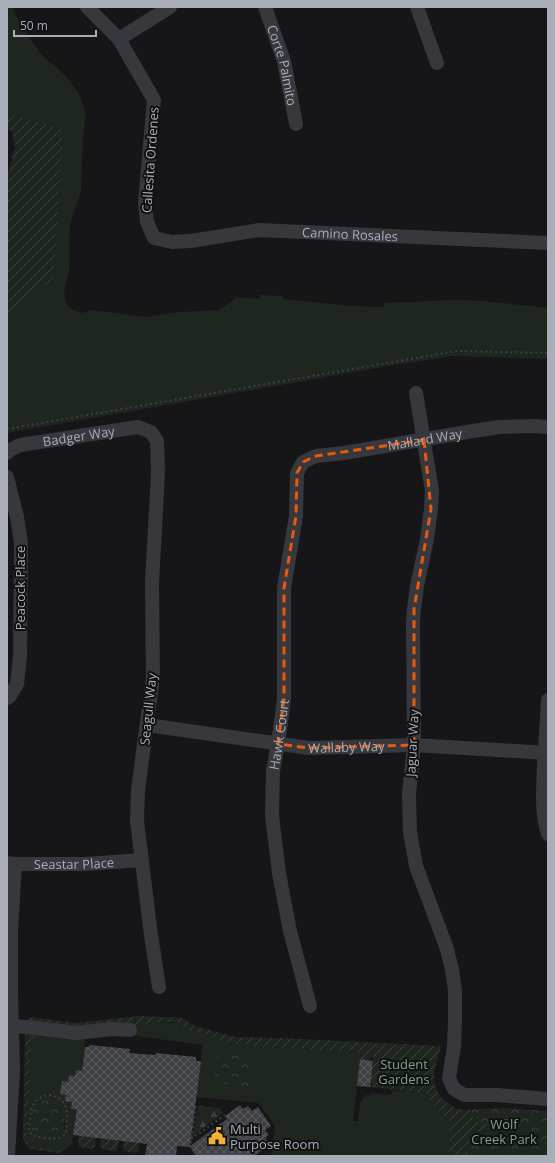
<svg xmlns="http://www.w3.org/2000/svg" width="555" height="1163" viewBox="0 0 555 1163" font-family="'Open Sans',sans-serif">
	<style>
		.grass { fill: #1e261f; fill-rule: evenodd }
		.forest { fill: url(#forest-firs) }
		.park { fill: url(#park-crowns) }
		.garden { fill: url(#garden-furrows) }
		.building { fill: url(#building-cross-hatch) }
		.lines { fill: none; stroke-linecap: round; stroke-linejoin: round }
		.path { stroke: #3d3f44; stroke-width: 2; stroke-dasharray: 2 3; stroke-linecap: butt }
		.minor { stroke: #37383d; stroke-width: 14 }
		.marked { fill: none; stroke: #e8590c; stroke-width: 3; stroke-dasharray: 8 5; stroke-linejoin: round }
		.labels { text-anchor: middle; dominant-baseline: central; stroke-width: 4; stroke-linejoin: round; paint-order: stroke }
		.street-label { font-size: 13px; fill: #a8adb8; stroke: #111113 }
		.park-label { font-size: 13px; fill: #7fa381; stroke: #111113 }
		.poi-label { font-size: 13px; fill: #a8adb8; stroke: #111113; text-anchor: start }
	</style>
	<defs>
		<pattern id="forest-firs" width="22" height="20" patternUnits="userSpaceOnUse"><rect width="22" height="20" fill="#1e261f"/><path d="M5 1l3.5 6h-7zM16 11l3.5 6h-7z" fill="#3c433d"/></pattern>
		<pattern id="park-crowns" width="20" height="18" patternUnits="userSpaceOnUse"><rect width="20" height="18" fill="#1e261f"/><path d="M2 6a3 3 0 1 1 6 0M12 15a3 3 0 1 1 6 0" fill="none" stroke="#3c433d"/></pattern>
		<pattern id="garden-furrows" width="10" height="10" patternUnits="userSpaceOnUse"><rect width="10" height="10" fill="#1e261f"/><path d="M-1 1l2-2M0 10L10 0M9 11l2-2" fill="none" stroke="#3c433d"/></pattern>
		<pattern id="building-cross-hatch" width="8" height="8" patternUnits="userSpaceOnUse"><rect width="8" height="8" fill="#404145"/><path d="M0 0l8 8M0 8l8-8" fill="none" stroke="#595a5e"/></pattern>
	</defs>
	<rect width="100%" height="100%" fill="#161618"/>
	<path class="grass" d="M7 7H12L22 27 41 54 66 76 79 94 86 113 83 137 81 191 70 224 69 270 64 293 66 303 70 308 82 313 92 310 145 317 181 312 219 310 237 297 259 299 260 295 283 296V299L352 306 383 307 384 303 457 300 485 301 548 308V359L453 356 389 366 7 433V315L45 285 63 129 7 113Z
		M161 1022 178 1023 190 1032 204 1034 228 1043 266 1047 361 1052 353 1121H358L360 1102H362L363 1098 366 1095H371V1093L392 1095V1090L426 1093C431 1104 440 1114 449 1121V1156H323L324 1144 289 1140 286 1156H271L275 1126 260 1105 258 1103 196 1097 203 1045 129 1035 131 1026Z
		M43 1035 85 1039 82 1071 76 1070 75 1076 68 1082 62 1081 60 1094 66 1095V1101L72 1102 71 1109H77L72 1144 61 1152 60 1150 33 1147 30 1145 27 1140 31 1043ZM47 1098C66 1099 68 1120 63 1135L31 1129 32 1109Z"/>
	<path class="forest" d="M198 1106 220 1108 223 1113 193 1136Z"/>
	<path class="park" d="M232 1049 251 1051 248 1087C240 1086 230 1087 223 1083 205 1072 214 1053 232 1049Z
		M47 1098C57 1098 62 1103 65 1112L64 1133 61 1136 58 1137 34 1134 33 1133C30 1129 31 1125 31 1120 32 1108 35 1101 47 1098Z
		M499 1108 548 1111V1156H460L463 1110Z
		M289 1140 324 1144 323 1156H286Z"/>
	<path class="garden" d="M7 113 63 129 54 275 50 281 45 285 7 315V179L15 146 12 132 7 128Z
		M138 1016 182 1018 195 1026 235 1037 281 1038 441 1046C439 1055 435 1065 434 1074 433 1095 451 1112 472 1110 472 1121 478 1124 488 1124L489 1126 480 1131 478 1130C473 1131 471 1137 469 1142L472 1144 473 1148 468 1149 467 1156H449V1121C440 1114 431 1104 426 1093L370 1087 371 1077 358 1076 359 1068 372 1069 373 1057H370V1060L360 1059 361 1052 266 1047 227 1043 204 1034 190 1032 178 1023 173 1022H161L131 1026 83 1028 28 1022V1017L77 1023Z
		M25 1034 43 1035 31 1043 27 1140 30 1145 33 1147 60 1150 61 1152 60 1153 29 1149 23 1139Z
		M79 1135 96 1137 95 1146 92 1149 80 1147 78 1144Z
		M101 1138 119 1140 117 1150 114 1151 102 1149 100 1146Z
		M124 1141 139 1143 138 1152 135 1153 125 1151 123 1148Z"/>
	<path class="building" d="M90 1045 130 1049 129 1053 155 1055 156 1053 196 1057V1061H201L190 1146 227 1119 225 1116 240 1105 243 1109 248 1106 252 1111 258 1107 271 1126 265 1130 269 1135 265 1138 270 1144 254 1156H196L190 1147 177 1146 176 1156H145L147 1144 73 1135 77 1109H71L72 1102 65 1101 66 1095 60 1094 62 1081 68 1082 69 1075 75 1076 76 1070 82 1071 85 1047H89Z
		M360 1059 373 1061 370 1087 357 1086Z"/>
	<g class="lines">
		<path class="path" d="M7 429 456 351 548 353
			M49 1095C71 1098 67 1117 66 1133 60 1143 43 1137 33 1136 28 1131 29 1127 30 1121 31 1106 33 1098 49 1095Z
			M191 1139 225 1115
			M191 1143 196 1106"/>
		<g class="minor">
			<path id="s1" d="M87 7 119 39 154 100 145 202 147 222 154 238 172 242 191 241 259 230 548 243"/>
			<path id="s2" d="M265 7 284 61 296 124"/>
			<path d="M417 7 437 63"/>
			<path d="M119 39 170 7"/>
			<path d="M416 393 432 491 431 509 427 539 417 586 414 609 413 624 414 745 409 794 410 832 416 866 447 949 452 970 455 990V1021L454 1046 449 1078 454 1089 464 1095H497L548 1099"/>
			<path id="s3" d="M7 453 8 451 20 445 138 427 151 432 157 441 158 471 156 510 152 583 153 677 138 790 137 821 151 935 159 987"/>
			<path d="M7 477 17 517 21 543 20 656 17 684 9 697 7 698"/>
			<path d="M548 700C547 722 545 744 544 766 543 789 541 812 548 834"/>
			<path id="s4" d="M147 725 309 748 414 745 548 753"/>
			<path id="s5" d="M7 863 15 864H85L142 860"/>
			<path id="s6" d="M310 1006 290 931 279 873 272 816 273 771 278 744 284 699V588L296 516 297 473 303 462 316 456 344 453 467 432 499 427 535 426 548 427"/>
			<path d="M12 1026 28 1027 76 1033 112 1029 130 1030"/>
			<path d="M8 1156 13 1071 11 991V930L15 864"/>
		</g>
	</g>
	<path class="marked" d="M424 440 431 509 414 609V745L309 748 278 744 284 699V588L296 516 297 473 303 462 316 456Z"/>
	<defs>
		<g id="civic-bare" transform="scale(1.38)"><path d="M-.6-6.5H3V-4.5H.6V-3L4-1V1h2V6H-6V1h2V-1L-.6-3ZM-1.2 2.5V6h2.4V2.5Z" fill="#f2b134" stroke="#111113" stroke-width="2.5" paint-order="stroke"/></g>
	</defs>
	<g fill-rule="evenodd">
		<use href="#civic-bare" x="217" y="1136"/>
	</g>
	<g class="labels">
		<g class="street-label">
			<text stroke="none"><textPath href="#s2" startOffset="61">Corte Palmito</textPath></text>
			<text transform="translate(150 160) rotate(-86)">Callesita Ordenes</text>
			<text stroke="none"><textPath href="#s1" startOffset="453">Camino Rosales</textPath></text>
			<text stroke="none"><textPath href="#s3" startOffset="75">Badger Way</textPath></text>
			<text stroke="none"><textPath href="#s6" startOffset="676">Mallard Way</textPath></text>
			<text transform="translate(20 588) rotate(-90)">Peacock Place</text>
			<text transform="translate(148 709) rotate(-84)">Seagull Way</text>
			<text stroke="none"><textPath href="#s6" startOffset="276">Hawk Court</textPath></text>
			<text transform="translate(412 743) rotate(-87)">Jaguar Way</text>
			<text stroke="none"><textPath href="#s4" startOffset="201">Wallaby Way</textPath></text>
			<text stroke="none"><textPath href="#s5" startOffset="67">Seastar Place</textPath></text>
		</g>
		<g class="park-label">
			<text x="404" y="1064">Student<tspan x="404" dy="15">Gardens</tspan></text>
			<text x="504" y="1124">Wolf<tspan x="504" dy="15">Creek Park</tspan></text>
		</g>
		<g class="poi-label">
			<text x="230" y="1129">Multi<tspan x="230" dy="15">Purpose Room</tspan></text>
		</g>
	</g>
	<rect width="555" height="1163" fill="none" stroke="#a8adb8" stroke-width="16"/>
	<path d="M14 30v6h82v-6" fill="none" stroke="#a8adb8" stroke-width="2"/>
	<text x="20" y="30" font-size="12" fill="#a8adb8" stroke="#111113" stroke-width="3" paint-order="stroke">50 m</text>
</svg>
